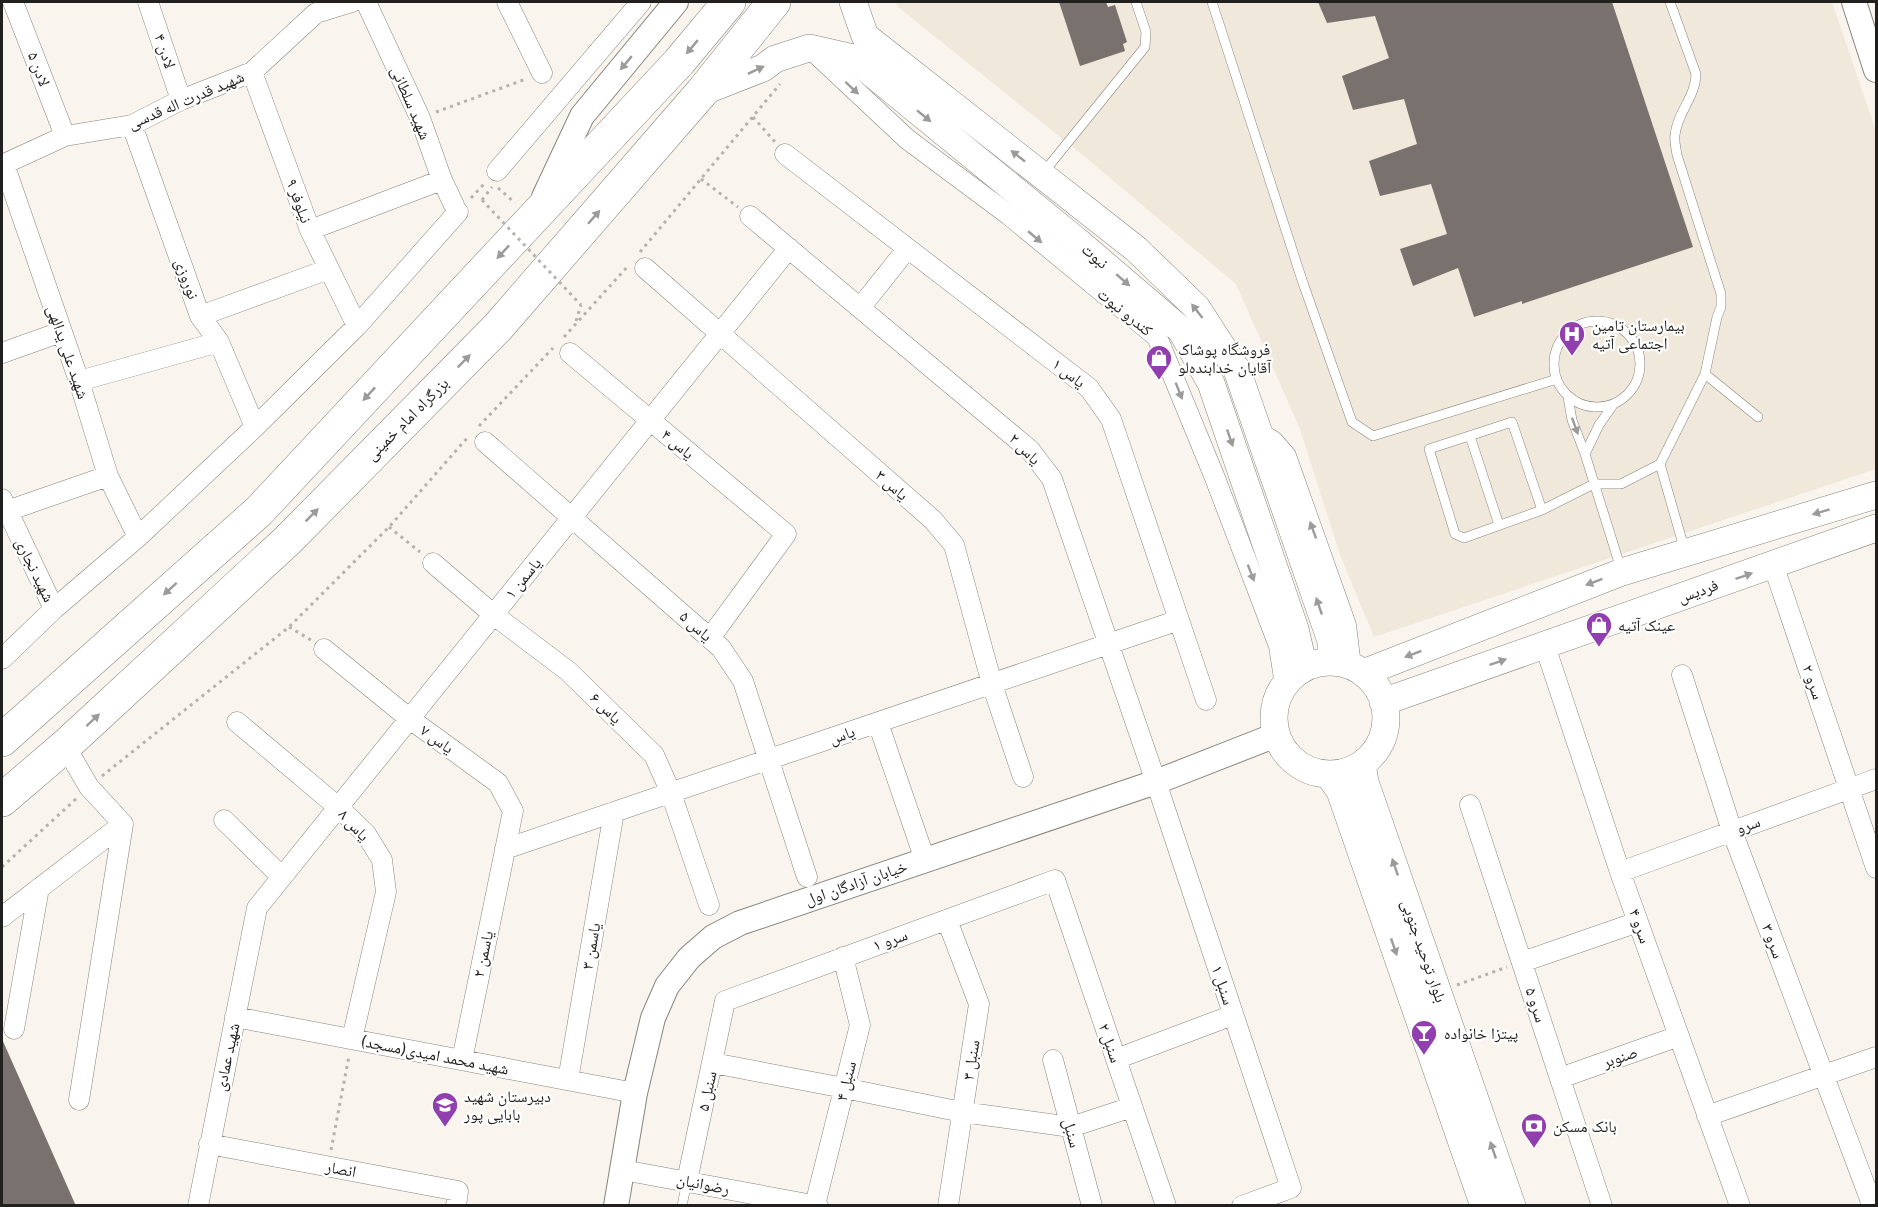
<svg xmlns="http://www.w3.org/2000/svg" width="1878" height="1207" viewBox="0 0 1878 1207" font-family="'Public Sans','Noto Naskh Arabic',sans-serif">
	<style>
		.built { fill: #f0e8da }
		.building { fill: #78716d }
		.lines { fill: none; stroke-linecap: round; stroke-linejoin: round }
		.service-casing { stroke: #87847d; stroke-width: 10 }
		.minor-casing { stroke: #87847d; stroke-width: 21 }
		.tertiary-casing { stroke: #87847d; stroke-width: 26 }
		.secondary-casing { stroke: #87847d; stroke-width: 28 }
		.trunk-casing { stroke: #87847d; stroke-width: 34 }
		.path { stroke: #b6b2ad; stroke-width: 3; stroke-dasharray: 3 4.5; stroke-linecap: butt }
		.service { stroke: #fff; stroke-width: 9 }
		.minor { stroke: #fff; stroke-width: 20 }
		.tertiary { stroke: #fff; stroke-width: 24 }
		.secondary { stroke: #fff; stroke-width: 27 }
		.trunk { stroke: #fff; stroke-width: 33 }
		.path-bridge { stroke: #b6b2ad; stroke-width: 3; stroke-dasharray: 3 4.5; stroke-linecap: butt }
		.oneway { fill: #9c9b9a }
		.labels { text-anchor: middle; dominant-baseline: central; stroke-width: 4.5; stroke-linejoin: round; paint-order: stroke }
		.street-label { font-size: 16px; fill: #22201e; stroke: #fff }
		.poi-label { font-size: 16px; fill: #22201e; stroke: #fff; text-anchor: start }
	</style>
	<rect width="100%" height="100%" fill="#f9f5ee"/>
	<path class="built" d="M896 2H1832L1876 131V469L1374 637 1340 555 1300 429 1236 284 1085 157 898 7Z"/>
	<path class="building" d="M1059 2H1106L1108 7 1115 5 1127 42 1123 44 1125 51 1080 66Z
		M1318 2H1612L1693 247 1522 304V301L1474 317 1458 268 1413 286 1400 249 1447 234 1431 184 1380 196 1369 161 1417 144 1404 99 1353 110 1342 76 1389 58 1375 16 1327 23Z
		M2 1039 76 1206H2Z"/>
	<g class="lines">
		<g class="service-casing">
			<path id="service" d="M1212 2 1302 280 1352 422 1373 436 1557 379
				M1043 173 1145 47 1146 32 1136 2
				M1554 364a43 43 0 1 1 86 0a43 43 0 1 1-86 0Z
				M1705 374 1758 417
				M1568 397 1572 420 1585 454 1621 569
				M1470 436 1499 525
				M1585 454 1599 425 1613 405
				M1660 464 1685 551
				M1542 510 1512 422 1429 449 1455 534 1464 538 1542 510 1594 484H1621L1660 464 1705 374 1717 317 1721 307V294L1677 155C1676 148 1674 141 1675 135 1677 113 1696 96 1696 74L1670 2
				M682 1206 687 1181"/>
		</g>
		<g class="minor-casing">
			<path id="minor" d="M13 2 65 136
				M148 2 181 100
				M366 2 420 118 442 180 454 205
				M507 2 542 73
				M811 49 907 139 1009 215 1157 337 1215 478 1279 646 1285 685
				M252 72 310 230 357 326
				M132 125 200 316 219 342 255 427
				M785 154 1089 388 1111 419 1206 700
				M4 164 79 381 108 476 138 537
				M2 165 65 136 132 125 181 100 252 72 316 13 352 2
				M497 171 641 2
				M750 216 1030 450 1052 479 1156 782 1291 1188 1242 1206
				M310 230 442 180
				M645 268 933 520 954 545 992 684 1023 777
				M860 308 907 249
				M200 316 329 269
				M2 353 61 332
				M570 353 786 534 710 638
				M79 381 219 342
				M1258 432 1273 441 1286 456 1346 625 1351 666
				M485 442 721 648 743 681 807 877
				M2 499 54 609
				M7 511 108 476
				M433 563 494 615 568 671 654 755 671 793 709 905
				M1777 576 1876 868
				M1545 646 1620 872 1740 1206
				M324 649 410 719 498 783 513 811 462 1060
				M2 659 54 609 138 537 255 427 357 326 458 212
				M1682 675 1732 831 1870 1199 1871 1206
				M237 722 338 807 366 834 382 860 386 892 352 1039
				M878 723 925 860
				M65 746 89 787 123 824
				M1470 805 1602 1206
				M224 820 282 877
				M505 849 1179 620
				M1620 872 1876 779
				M2 917 123 824 79 1100
				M947 920 979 1004 948 1206
				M1522 962 1638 922
				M235 1017 635 1093
				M14 1029 39 888
				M1116 1059 1233 1015
				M1053 1060 1092 1206
				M713 1063 844 1088 962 1112 1071 1127 1132 1107
				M1560 1078 1679 1036
				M568 1080 614 812
				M1707 1116 1876 1057
				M209 1144 458 1191 456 1206
				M623 1170 818 1206
				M687 1181 725 1001 1055 880 1166 1206
				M815 1205 860 1025 843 957
				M198 1206 257 908 789 248"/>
		</g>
		<g class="tertiary-casing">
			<path id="tertiary" d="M1854 2 1876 70
				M544 197 582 116 676 2
				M616 1206 635 1093 653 1018 667 986 689 958 713 937 740 923 1156 782 1276 735"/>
		</g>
		<g class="secondary-casing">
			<path id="secondary" d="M853 2 865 36 1136 249 1197 308 1237 370 1331 641V662
				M702 92 763 68 775 59 809 48 853 58 1077 241 1181 330 1211 383 1295 629 1304 668
				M1274 718a56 56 0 1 1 112 0a56 56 0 1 1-112 0Z
				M1363 673 1622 572 1876 495
				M1383 702 1876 528
				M1362 764 1365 782 1512 1206
				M1329 775 1340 791 1484 1206"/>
		</g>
		<g class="trunk-casing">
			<path id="trunk" d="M2 740 259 511 679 62 729 2
				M2 800 65 746 288 540 498 327 702 92 774 2"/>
		</g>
		<path class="path" d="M436 112 526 79
			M753 117 775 142
			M701 179 738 207
			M498 188 515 203
			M471 198 485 183
			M482 200 492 187
			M640 252 780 84
			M576 321 581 305
			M564 337 628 266
			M479 426 553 348
			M389 527 420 552
			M289 627 311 640
			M102 776 289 627 389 527 468 437
			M2 867 77 798
			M1457 985 1507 967
			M331 1150 349 1056"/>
		<use href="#service" class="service"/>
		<use href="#minor" class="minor"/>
		<use href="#tertiary" class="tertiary"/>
		<use href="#secondary" class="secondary"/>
		<use href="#trunk" class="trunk"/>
		<path class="path-bridge" d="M482 200 581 305"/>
	</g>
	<defs><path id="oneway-solid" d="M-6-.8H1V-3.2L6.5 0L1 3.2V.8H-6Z" transform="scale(1.5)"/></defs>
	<g class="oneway">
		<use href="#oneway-solid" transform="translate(692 47) rotate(130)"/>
		<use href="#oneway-solid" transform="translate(626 63) rotate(130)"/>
		<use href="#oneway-solid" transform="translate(756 70) rotate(-25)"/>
		<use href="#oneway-solid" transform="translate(852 88) rotate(43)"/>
		<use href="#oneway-solid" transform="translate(924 116) rotate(39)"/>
		<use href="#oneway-solid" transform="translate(1018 156) rotate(-142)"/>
		<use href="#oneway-solid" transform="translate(594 217) rotate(-49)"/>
		<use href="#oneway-solid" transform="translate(1035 237) rotate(40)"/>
		<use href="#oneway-solid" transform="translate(503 252) rotate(133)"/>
		<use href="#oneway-solid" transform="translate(1123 280) rotate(41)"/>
		<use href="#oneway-solid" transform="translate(1197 311) rotate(-128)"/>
		<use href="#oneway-solid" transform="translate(464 361) rotate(-45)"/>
		<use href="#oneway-solid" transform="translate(1179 391) rotate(68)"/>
		<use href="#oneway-solid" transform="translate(369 394) rotate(133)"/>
		<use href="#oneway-solid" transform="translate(1575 426) rotate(70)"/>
		<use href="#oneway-solid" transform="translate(1230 438) rotate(71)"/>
		<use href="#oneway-solid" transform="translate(1821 512) rotate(163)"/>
		<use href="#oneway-solid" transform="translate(312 515) rotate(-45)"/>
		<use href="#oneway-solid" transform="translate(1313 530) rotate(-110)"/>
		<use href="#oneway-solid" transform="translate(1251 573) rotate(69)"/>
		<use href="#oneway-solid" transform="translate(1744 576) rotate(-19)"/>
		<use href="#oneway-solid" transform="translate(1594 582) rotate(159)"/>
		<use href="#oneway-solid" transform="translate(170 589) rotate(138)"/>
		<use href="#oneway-solid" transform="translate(1319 606) rotate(-109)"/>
		<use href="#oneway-solid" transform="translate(1413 654) rotate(159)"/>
		<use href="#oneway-solid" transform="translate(1498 662) rotate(-19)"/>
		<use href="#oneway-solid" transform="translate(93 720) rotate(-43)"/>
		<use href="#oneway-solid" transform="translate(1395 867) rotate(-109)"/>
		<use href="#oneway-solid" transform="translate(1394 947) rotate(71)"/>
		<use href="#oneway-solid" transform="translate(1493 1150) rotate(-109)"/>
	</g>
	<defs>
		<g id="hospital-pin" transform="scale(1.35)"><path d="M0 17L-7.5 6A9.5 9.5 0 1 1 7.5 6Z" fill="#913fae" stroke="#fff"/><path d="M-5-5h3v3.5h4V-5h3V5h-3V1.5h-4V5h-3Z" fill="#fff"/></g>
		<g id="shop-pin" transform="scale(1.35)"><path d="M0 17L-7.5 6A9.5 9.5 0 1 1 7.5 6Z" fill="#913fae" stroke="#fff"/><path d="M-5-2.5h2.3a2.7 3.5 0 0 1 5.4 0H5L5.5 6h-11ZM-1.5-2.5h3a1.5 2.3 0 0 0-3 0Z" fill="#fff"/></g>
		<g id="bar-pin" transform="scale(1.35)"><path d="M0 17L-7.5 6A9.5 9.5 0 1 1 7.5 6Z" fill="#913fae" stroke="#fff"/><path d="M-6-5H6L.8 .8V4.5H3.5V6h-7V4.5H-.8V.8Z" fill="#fff"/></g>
		<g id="school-pin" transform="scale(1.35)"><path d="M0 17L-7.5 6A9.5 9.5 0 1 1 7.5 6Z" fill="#913fae" stroke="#fff"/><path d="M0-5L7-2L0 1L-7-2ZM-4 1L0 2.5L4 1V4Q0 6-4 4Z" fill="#fff"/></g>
		<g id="bank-pin" transform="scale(1.35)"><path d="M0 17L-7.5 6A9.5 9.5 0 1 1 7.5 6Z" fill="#913fae" stroke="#fff"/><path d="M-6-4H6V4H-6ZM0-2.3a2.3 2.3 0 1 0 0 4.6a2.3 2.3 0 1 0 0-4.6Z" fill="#fff"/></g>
	</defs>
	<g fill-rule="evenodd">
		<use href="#hospital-pin" x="1572" y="334"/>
		<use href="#shop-pin" x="1159" y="358"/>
		<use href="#shop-pin" x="1599" y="625"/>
		<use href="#bar-pin" x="1424" y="1033"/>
		<use href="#school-pin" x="445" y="1105"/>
		<use href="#bank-pin" x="1534" y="1126"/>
	</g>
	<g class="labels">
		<g class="street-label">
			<text transform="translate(165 51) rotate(71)">لادن ۴</text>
			<text transform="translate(39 69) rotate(69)">لادن ۵</text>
			<text transform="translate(186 100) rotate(-23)">شهید قدرت اله قدسی</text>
			<text transform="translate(411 103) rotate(67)">شهید سلطانی</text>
			<text transform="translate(299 201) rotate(70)">نیلوفر ۹</text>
			<text transform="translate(1095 256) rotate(41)">نبوت</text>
			<text transform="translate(187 279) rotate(70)">نوروزی</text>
			<text transform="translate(1125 312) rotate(39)">کندرو نبوت</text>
			<text transform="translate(68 352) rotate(71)">شهید علی یدالهی</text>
			<text transform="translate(1069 373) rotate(38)">یاس ۱</text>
			<text transform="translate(407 419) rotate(-45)">بزرگراه امام خمینی</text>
			<text transform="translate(678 444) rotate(40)">یاس ۴</text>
			<text transform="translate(1025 449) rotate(45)">یاس ۲</text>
			<text transform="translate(892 485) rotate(41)">یاس ۳</text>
			<text transform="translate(35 570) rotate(64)">شهید نجاری</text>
			<text transform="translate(523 578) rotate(-51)">یاسمن ۱</text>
			<text transform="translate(1698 591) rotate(-19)">فردیس</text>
			<text transform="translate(696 626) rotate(41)">یاس ۵</text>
			<text transform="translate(1813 682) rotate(71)">سرو ۲</text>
			<text transform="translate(606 708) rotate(44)">یاس ۶</text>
			<text transform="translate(842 735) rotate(-19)">یاس</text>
			<text transform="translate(437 739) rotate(36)">یاس ۷</text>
			<text transform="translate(354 825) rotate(47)">یاس ۸</text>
			<text transform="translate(1748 825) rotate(-20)">سرو</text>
			<text transform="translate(856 883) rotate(-19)">خیابان آزادگان اول</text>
			<text transform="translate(1640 926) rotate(70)">سرو ۴</text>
			<text transform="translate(890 940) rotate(-20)">سرو ۱</text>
			<text transform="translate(1773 941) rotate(70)">سرو ۳</text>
			<text transform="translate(591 946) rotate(-80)">یاسمن ۳</text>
			<text transform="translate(1424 951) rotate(71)">بلوار توحید جنوبی</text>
			<text transform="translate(483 954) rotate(-78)">یاسمن ۲</text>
			<text transform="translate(1223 985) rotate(72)">سنبل ۱</text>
			<text transform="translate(1536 1005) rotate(72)">سرو ۵</text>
			<text transform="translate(1110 1043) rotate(71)">سنبل ۲</text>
			<text transform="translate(435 1055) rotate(11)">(مسجد)شهید محمد امیدی</text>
			<text transform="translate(227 1057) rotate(-78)">شهید عمادی</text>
			<text transform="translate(1620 1057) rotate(-19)">صنوبر</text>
			<text transform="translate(971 1060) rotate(-81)">سنبل ۳</text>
			<text transform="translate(846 1081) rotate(-76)">سنبل ۴</text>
			<text transform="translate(707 1091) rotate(-78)">سنبل ۵</text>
			<text transform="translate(1072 1133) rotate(75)">سنبل</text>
			<text transform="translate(341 1169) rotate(11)">انصار</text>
			<text transform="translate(703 1184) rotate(11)">رضوانیان</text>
		</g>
		<g class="poi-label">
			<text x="1592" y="325">بیمارستان تامین<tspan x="1592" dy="18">اجتماعی آتیه</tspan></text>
			<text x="1178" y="349">فروشگاه پوشاک<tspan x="1178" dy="18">آقایان خدابنده‌لو</tspan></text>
			<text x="1618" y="625">عینک آتیه</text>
			<text x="1444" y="1033">پیتزا خانواده</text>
			<text x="464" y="1096">دبیرستان شهید<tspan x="464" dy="18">بابایی پور</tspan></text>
			<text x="1553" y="1126">بانک مسکن</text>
		</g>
	</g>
	<rect width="1878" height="1207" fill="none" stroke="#22201e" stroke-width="6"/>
</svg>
